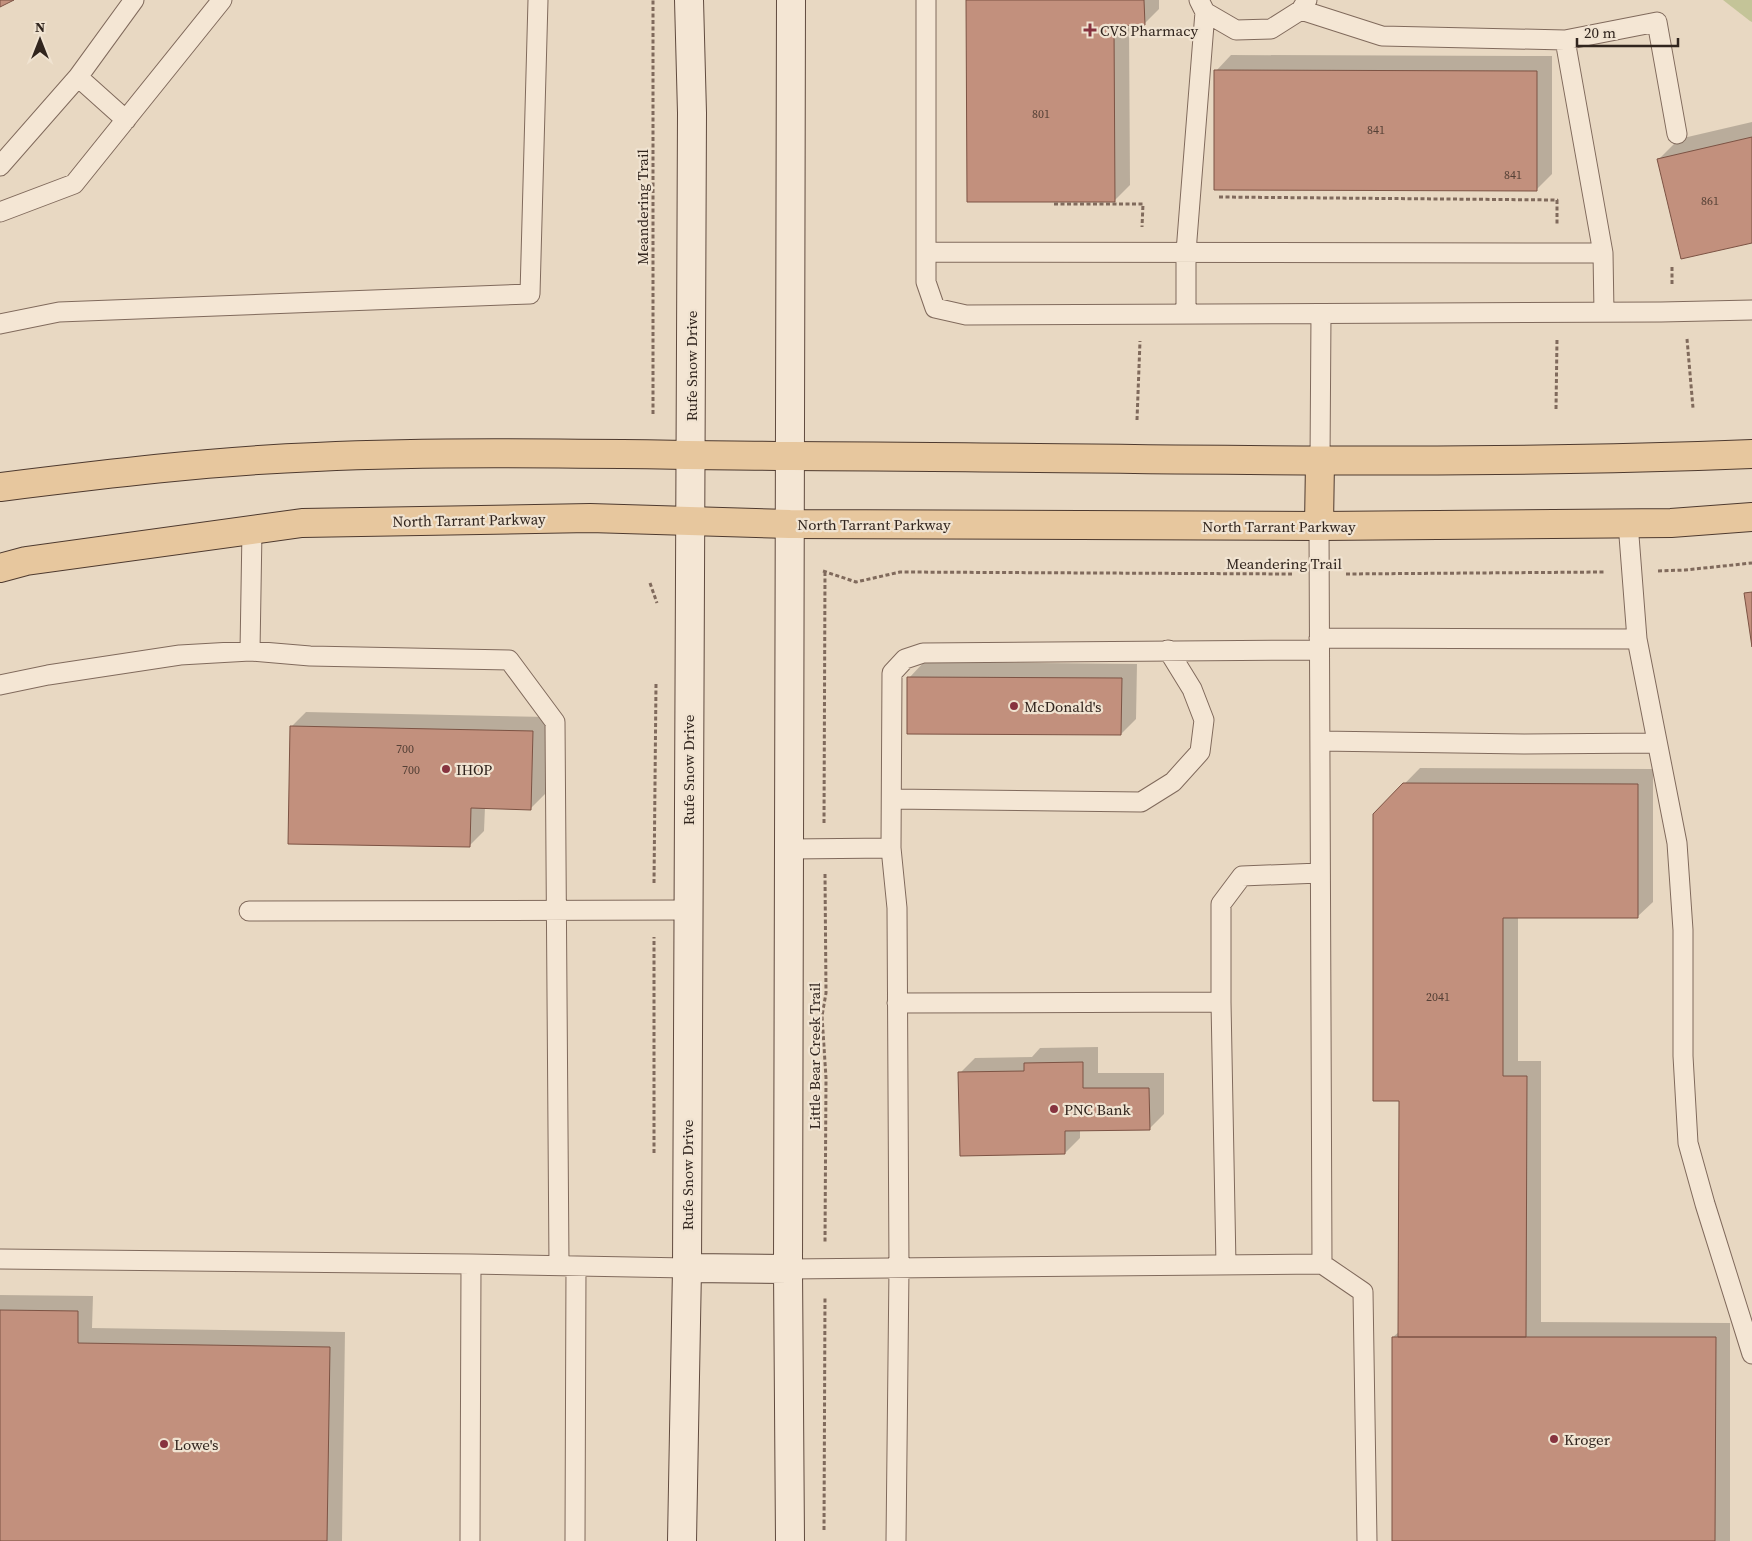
<svg xmlns="http://www.w3.org/2000/svg" width="1752" height="1541" viewBox="0 0 1752 1541" font-family="'Source Serif 4',serif">
	<style>
		.green { fill: #c4c498 }
		.shadow { fill: #0003 }
		.building { fill: #c2907d; stroke: #7c5344 }
		.lines { fill: none; stroke-linecap: round; stroke-linejoin: round }
		.lane-casing { stroke: #806a5c; stroke-width: 21 }
		.secondary-casing { stroke: #614b3f; stroke-width: 30 }
		.primary-casing { stroke: #4e3a2f; stroke-width: 30 }
		.path { stroke: #806a5c; stroke-width: 3; stroke-dasharray: 4 2.5; stroke-linecap: butt }
		.lane { stroke: #f4e6d4; stroke-width: 19 }
		.secondary { stroke: #f4e6d4; stroke-width: 28 }
		.primary { stroke: #e7c79e; stroke-width: 28 }
		.poi-dot { fill: #87333f; stroke: #f0e3d1; stroke-width: 2 }
		.labels { text-anchor: middle; dominant-baseline: central; stroke-width: 4.5; stroke-linejoin: round; paint-order: stroke }
		.number-label { font-size: 12px; fill: #554036 }
		.poi-label { font-size: 15px; fill: #31251e; stroke: #f0e3d1; text-anchor: start }
		.street-label { font-size: 15px; fill: #31251e; stroke: #f0e3d1 }
	</style>
	<rect width="100%" height="100%" fill="#e8d8c2"/>
	<path class="green" d="M1723 0H1752V22L1750 21Z"/>
	<path class="shadow" d="M968 0H1159V9L1144 24H1129L1130 185 1114 201Z
		M1231 55 1552 56V174L1536 190 1216 71Z
		M1752 122V241L1659 159 1679 139Z
		M924 662 1137 664 1136 719 1121 734 909 678Z
		M306 712 548 717 546 793 531 808 485 807 484 831 469 846 291 727Z
		M1420 768 1653 769V902L1637 917 1518 916V1061H1541V1322L1730 1323V1541H1752H1393V1337L1400 1331V1100L1375 814Z
		M1098 1047V1073H1164V1114L1149 1129 1080 1130V1138L1065 1153 960 1073 975 1058 1032 1057 1040 1048Z
		M0 1295 93 1296 92 1328 345 1332 342 1541H0Z"/>
	<path class="building" d="M0 0H14L0 7Z
		M966 0H1144L1145 25 1114 26 1115 202H967Z
		M1214 70 1537 71V191L1214 190Z
		M1752 137V243L1681 259 1657 159Z
		M1752 592V647L1744 593Z
		M907 677 1122 678 1121 735 907 734Z
		M290 726 533 731 531 810 471 808 470 847 288 844Z
		M1403 783 1638 784V918H1503V1076H1527L1526 1337H1398L1399 1101H1373V814Z
		M1083 1062V1088H1149L1150 1130 1065 1131V1154L960 1156 958 1072 1024 1071V1063Z
		M0 1310 78 1311V1343L330 1347 327 1541H0Z
		M1392 1337H1716L1715 1541H1392Z"/>
	<g class="lines">
		<g class="lane-casing">
			<path id="lane" d="M926 0V282L935 308 966 315 1661 312 1752 310
				M1199 0 1205 12 1236 30 1271 29 1301 10 1307 0
				M1565 40 1657 22 1677 134
				M126 120 78 77 134 0
				M0 166 78 77
				M0 212 74 184 222 0
				M926 252 1603 253 1565 40 1382 36 1301 10
				M1603 253 1604 312
				M1186 314V252L1205 12
				M0 324 59 312 530 294 538 0
				M1320 461 1321 314
				M1628 523 1637 639 1677 843 1683 930V1056L1688 1143 1705 1204 1752 1354
				M1319 526 1322 1264
				M1319 638 1637 639
				M250 651 252 530
				M0 685 48 675 180 655 250 651 310 656 509 660 555 722 559 1265
				M1320 741 1524 744 1657 743
				M892 799 1141 802 1173 782 1200 752 1204 720 1192 689 1168 650
				M891 848 897 908 899 1268 896 1541
				M789 849 891 848 892 673 905 659 923 653 1319 650
				M249 911 688 910
				M1221 1002 1226 1265
				M897 1003 1221 1002V904L1242 876 1320 873
				M0 1259 471 1264 687 1268
				M788 1269 1322 1264 1363 1292 1367 1541
				M470 1541 471 1264
				M575 1541 576 1266"/>
		</g>
		<g class="secondary-casing">
			<path id="secondary" d="M687 1268 788 1269
				M682 1541 687 1268 692 113 689 0
				M790 1541 788 1269 791 0"/>
		</g>
		<g class="primary-casing">
			<path id="primary" d="M0 487C105 474 210 461 316 457 474 450 633 455 792 456 1112 457 1432 467 1752 454
				M1319 526 1320 461
				M0 568 26 561 302 523 590 518 790 524 1319 526 1671 523 1752 517"/>
		</g>
		<path class="path" d="M1219 197 1557 200V226
			M1054 204H1143L1142 227
			M1672 267V285
			M1687 339 1693 408
			M1556 409 1557 339
			M653 414V0
			M1137 420 1140 341
			M823 571 856 582 900 572 1292 574
			M1658 571 1685 570 1752 563
			M1346 574 1604 572
			M650 583 657 603
			M824 823 825 571
			M825 874 826 993 822 1016 826 1078 825 1242
			M654 883 656 684
			M654 1153V937
			M824 1530 825 1296"/>
		<use href="#lane" class="lane"/>
		<use href="#secondary" class="secondary"/>
		<use href="#primary" class="primary"/>
	</g>
	<g class="poi-dot">
		<path d="M1087.5 22.5h5v5h5v5h-5v5h-5v-5h-5v-5h5z"/>
		<circle cx="1014" cy="706" r="5"/>
		<circle cx="446" cy="769" r="5"/>
		<circle cx="1054" cy="1109" r="5"/>
		<circle cx="1554" cy="1439" r="5"/>
		<circle cx="164" cy="1444" r="5"/>
	</g>
	<g class="labels">
		<g class="number-label">
			<text x="1041" y="114">801</text>
			<text x="1376" y="130">841</text>
			<text x="1513" y="175">841</text>
			<text x="1710" y="201">861</text>
			<text x="405" y="749">700</text>
			<text x="411" y="770">700</text>
			<text x="1438" y="997">2041</text>
		</g>
		<g class="poi-label">
			<text x="1100" y="30">CVS Pharmacy</text>
			<text x="1024" y="706">McDonald's</text>
			<text x="456" y="769">IHOP</text>
			<text x="1064" y="1109">PNC Bank</text>
			<text x="1564" y="1439">Kroger</text>
			<text x="174" y="1444">Lowe's</text>
		</g>
		<g class="street-label">
			<text transform="translate(642 207) rotate(-90)">Meandering Trail</text>
			<text transform="translate(691 366) rotate(-90)">Rufe Snow Drive</text>
			<text transform="translate(469 520) rotate(-1)">North Tarrant Parkway</text>
			<text x="874" y="524">North Tarrant Parkway</text>
			<text x="1279" y="526">North Tarrant Parkway</text>
			<text x="1284" y="563">Meandering Trail</text>
			<text transform="translate(688 770) rotate(-90)">Rufe Snow Drive</text>
			<text transform="translate(814 1056) rotate(-90)">Little Bear Creek Trail</text>
			<text transform="translate(687 1175) rotate(-90)">Rufe Snow Drive</text>
		</g>
	</g>
	<g transform="translate(40 40)" stroke="#f0e3d1" stroke-width="4" paint-order="stroke">
	<path d="M0-4L9 19L0 12L-9 19Z" fill="#31251e"/>
	<text y="-8" font-size="14" font-weight="bold" text-anchor="middle" fill="#31251e">N</text>
	</g>
	<path d="M1577 38v8h101v-8" fill="none" stroke="#31251e" stroke-width="2.5"/>
	<text x="1584" y="38" font-size="15" fill="#31251e" stroke="#f0e3d1" stroke-width="4" paint-order="stroke">20 m</text>
</svg>
